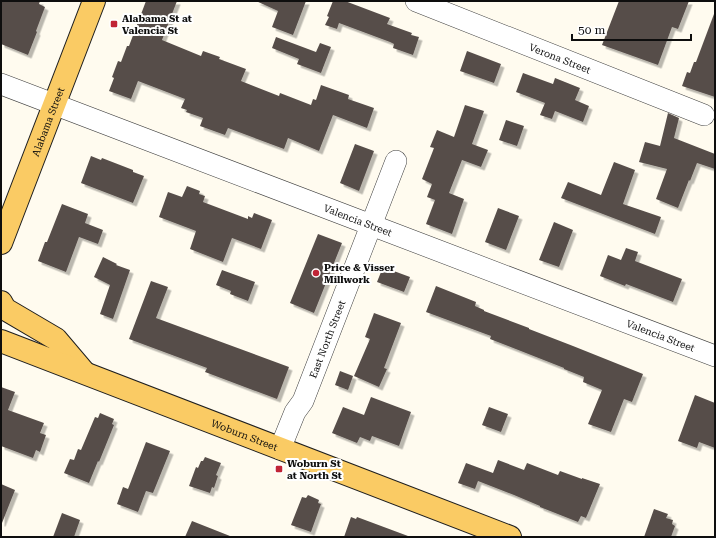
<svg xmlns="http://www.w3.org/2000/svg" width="716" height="538" viewBox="0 0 716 538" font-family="'Roboto Serif',serif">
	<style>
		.building { fill: #574e4a; filter: url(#shadow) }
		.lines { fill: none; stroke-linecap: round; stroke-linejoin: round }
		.minor-casing { stroke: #414141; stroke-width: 22 }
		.major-casing { stroke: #1f1f1f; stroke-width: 24 }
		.minor { stroke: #fff; stroke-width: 21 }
		.major { stroke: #facb64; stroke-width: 22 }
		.poi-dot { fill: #c12436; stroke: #fff; stroke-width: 1.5 }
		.labels { text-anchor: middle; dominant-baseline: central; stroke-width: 4; stroke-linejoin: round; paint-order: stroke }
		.poi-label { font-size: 10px; font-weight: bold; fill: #0e0e0e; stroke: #fff; text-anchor: start }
		.street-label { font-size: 10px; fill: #0e0e0e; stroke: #fff }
	</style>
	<defs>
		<filter id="shadow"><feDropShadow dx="3.5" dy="3.5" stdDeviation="0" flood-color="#0004"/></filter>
	</defs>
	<rect width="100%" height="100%" fill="#fffbef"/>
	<path class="building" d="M1 1H40L39 4 45 7 36 31 37 32 28 55 1 44Z
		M146 1H177L162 40 201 56 203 51 220 57 219 59 246 69 241 81 279 96 280 93 311 105 313 99 316 100 321 85 349 95 348 99 374 108 367 128 333 115 319 151 288 138 284 149 228 128 225 135 200 126 203 118 186 112 187 110 181 108 185 99 138 81 131 99 109 91 114 78 112 77 118 61 121 62 127 46H129Z
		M256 1H306L293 35 272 27 278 11Z
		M333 1H345L390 18 387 24 412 33 411 35 419 37 413 55 393 48 394 44 390 42 339 23 337 29 325 25 329 17 327 16Z
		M619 1H689L678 29 672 27 658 65 602 45Z
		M714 14H715V97L682 86 687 72 690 73 694 62H696Z
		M276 37 316 52 320 43 331 47 321 73 297 64 299 59 272 48Z
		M467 51 501 64 494 83 460 71Z
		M523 73 553 84 555 78 580 88 575 100 589 106 583 122 555 111 552 119 540 115 545 103 516 92Z
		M465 105 484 111 472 144 488 150 481 167 462 160 449 193 464 199 452 234 426 224 435 200 427 197 432 184 422 179 434 148 430 147 437 130 454 137Z
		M668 113 679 118 674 138 715 154V169L697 163 690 181 689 180 678 208 656 199 667 169 639 162 645 142 660 146Z
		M506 120 524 126 517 146 499 140Z
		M355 144 374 151 359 191 340 183Z
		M91 156 101 160 102 158 133 170V172L144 176 133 203 81 183Z
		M614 162 635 170 623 204 661 217 655 234 561 198 568 182 601 195Z
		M187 186 200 191 199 194 205 196 203 202 248 219V216L252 218 254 213 272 220 261 249 232 238 223 262 190 249 196 231 159 217 168 192 182 197Z
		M62 204 88 214 85 223 103 230 98 244 79 237 66 272 38 261 45 242H47Z
		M498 208 519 216 506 250 485 242Z
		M554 222 573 230 559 267 539 260Z
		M318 234 342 243 314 313 290 303Z
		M626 248 638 252 635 261 682 279 673 302 626 284 625 286 600 276 608 255 621 260Z
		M103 257 117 264 116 265 130 270 113 319 100 314 110 285 94 277Z
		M383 267 410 277 404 292 377 282Z
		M222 270 255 282 248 301 230 294 231 291 216 285Z
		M151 281 168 287 156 318 289 367 277 399 205 372 207 368 129 339Z
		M436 286 476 302 475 306 484 310V311L529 328V329L573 346 643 374 632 402 624 399 611 432 588 424 602 390 583 382 584 377 564 369V368L490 339 491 336 426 312Z
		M374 313 401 323 384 368 387 369 379 387 354 376 370 339 365 337Z
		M340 371 353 376 348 390 335 385Z
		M1 387 15 392 8 410 44 423 40 433 46 435 40 452 36 450 33 458 1 446Z
		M695 395 715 403V448L699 442 697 448 678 441Z
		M371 397 411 412 399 446 372 436 370 441 360 437 357 443 332 433 343 407 364 415Z
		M489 407 508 414 501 432 482 425Z
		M100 413 114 419 112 424 114 425 99 462 98 461 89 483 64 473 70 459 74 460 78 449 81 450 95 417 98 418Z
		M146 442 170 451 153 493 146 491 138 512 117 504 123 487 128 489Z
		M205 457 221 463 216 475 218 476 214 488 212 487 210 493 189 486 196 467 198 468 201 461H203Z
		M498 460 524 470 527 463 558 475 560 471 582 479V478L600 484 586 518 581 516 578 522 540 507V506L514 495 478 481 475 489 458 483 466 463 493 473Z
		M1 484 15 490 2 523H1Z
		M308 495 319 500 318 503 321 504 311 532 291 525 302 497 306 498Z
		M654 509 668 514 666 518 673 520 672 524 675 526 671 537H644Z
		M62 513 80 520 74 537H53Z
		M351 517 356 519 357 517 408 536V537H344Z
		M192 521 230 536V537H185Z"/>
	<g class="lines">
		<g class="minor-casing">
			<g id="minor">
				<path id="s1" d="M416 1 704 115"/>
				<path id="s2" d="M1 84 715 356"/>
				<path id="s3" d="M280 449 295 412 303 401 396 161"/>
			</g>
		</g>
		<g class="major-casing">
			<g id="major">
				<path id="s4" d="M1 243 94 1"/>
				<path d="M1 302 5 309 56 339 84 372"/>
				<path id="s5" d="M1 341 510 537"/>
			</g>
		</g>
		<use href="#minor" class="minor"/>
		<use href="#major" class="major"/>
	</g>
	<g class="poi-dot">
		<rect x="110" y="20" width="8" height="8" rx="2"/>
		<circle cx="316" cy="273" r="4"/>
		<rect x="275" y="465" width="8" height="8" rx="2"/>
	</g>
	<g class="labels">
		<g class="poi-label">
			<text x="122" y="18">Alabama St at<tspan x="122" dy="12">Valencia St</tspan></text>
			<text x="324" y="267">Price &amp; Visser<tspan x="324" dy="12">Millwork</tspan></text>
			<text x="287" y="463">Woburn St<tspan x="287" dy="12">at North St</tspan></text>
		</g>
		<g class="street-label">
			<text stroke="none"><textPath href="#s1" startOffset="155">Verona Street</textPath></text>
			<text stroke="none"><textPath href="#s4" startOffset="130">Alabama Street</textPath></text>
			<text stroke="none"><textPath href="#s2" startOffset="382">Valencia Street</textPath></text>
			<text stroke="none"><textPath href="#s2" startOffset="706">Valencia Street</textPath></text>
			<text stroke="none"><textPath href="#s3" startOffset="120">East North Street</textPath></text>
			<text stroke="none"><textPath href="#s5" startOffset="261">Woburn Street</textPath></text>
		</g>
	</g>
	<rect width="716" height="538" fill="none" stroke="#0e0e0e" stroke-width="4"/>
	<path d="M572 34v6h119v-6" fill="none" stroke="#0e0e0e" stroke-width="2"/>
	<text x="578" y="34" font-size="12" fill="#0e0e0e" stroke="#ffffff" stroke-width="3" paint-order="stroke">50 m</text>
</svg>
